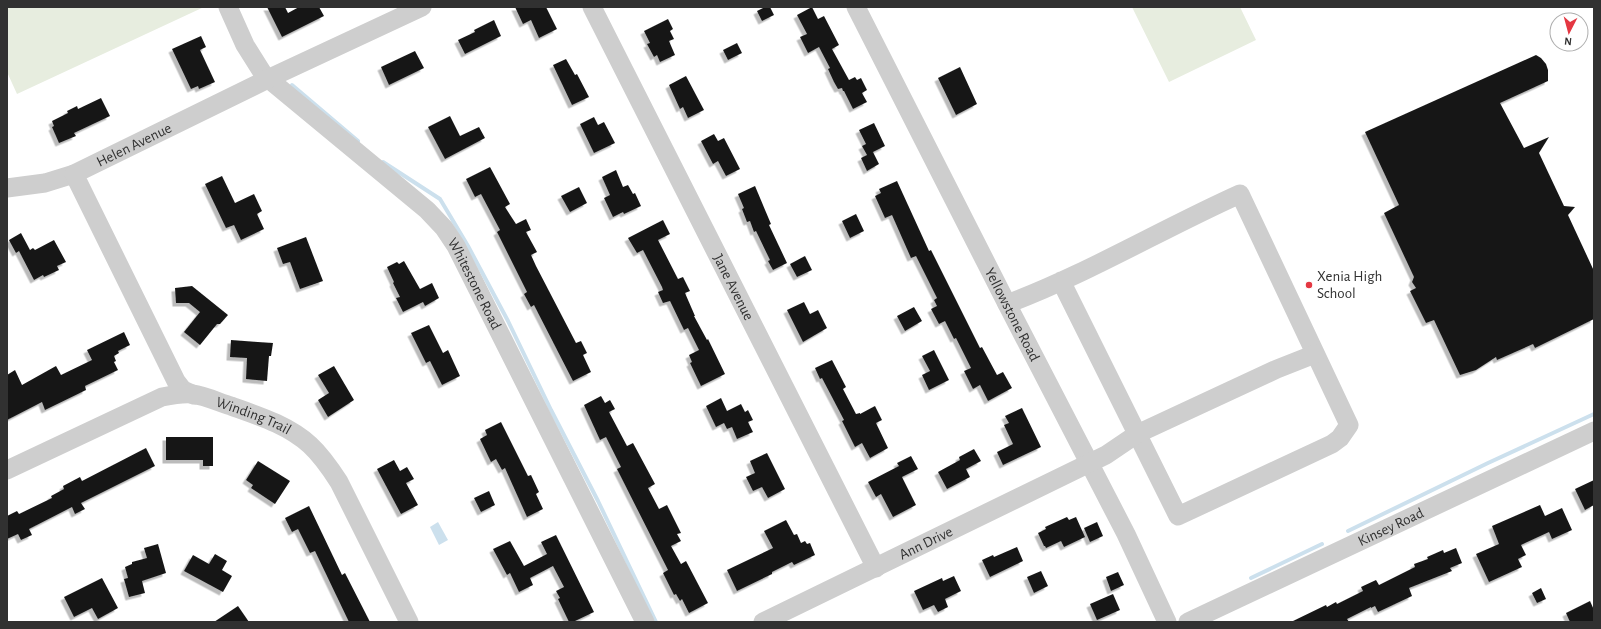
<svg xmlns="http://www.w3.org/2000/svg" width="1601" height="629" viewBox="0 0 1601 629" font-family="'Alegreya Sans',sans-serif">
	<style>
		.green { fill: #e7eddf }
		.water { fill: #cce0ed }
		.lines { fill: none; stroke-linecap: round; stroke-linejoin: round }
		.stream { stroke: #cce0ed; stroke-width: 4 }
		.building { fill: #181818; filter: url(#shadow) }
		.minor { stroke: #cecece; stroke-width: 19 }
		.poi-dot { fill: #e43742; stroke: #fff; stroke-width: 1.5 }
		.labels { text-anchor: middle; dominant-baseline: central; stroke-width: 4; stroke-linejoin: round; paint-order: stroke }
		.street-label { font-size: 15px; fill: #313131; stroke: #fff }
		.poi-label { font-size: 15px; fill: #313131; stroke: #fff; text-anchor: start }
	</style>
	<defs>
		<filter id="shadow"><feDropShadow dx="-3.5" dy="3.5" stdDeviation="0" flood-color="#0004"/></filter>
	</defs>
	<rect width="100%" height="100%" fill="#fff"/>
	<path class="green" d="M7 7H204L17 94 7 72Z
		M1132 7H1240L1256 40 1169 82Z"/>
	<path class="water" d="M438 522 448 540 439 545 430 527Z"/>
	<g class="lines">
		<path class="stream" d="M292 85 358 141
			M383 162 440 199 468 246 508 321 551 410 598 501 656 622
			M1348 531 1488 463 1594 414
			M1251 578 1322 544"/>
	</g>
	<path class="building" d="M267 7H285L288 13 299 7H319L324 16 282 37Z
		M515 7H546L557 29 539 38 531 20 523 24Z
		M765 7H770L774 15 762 21 757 11Z
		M812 7 818 19 824 16 839 45 832 49 849 80 855 77 857 80 861 78 867 90 862 93 867 102 853 109 844 91H843L842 88 838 89 834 82 828 69 830 68 819 47 808 53 800 37 807 34 797 15Z
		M668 19 673 29 670 31 674 39 669 41 675 55 660 62 657 55 654 57 647 44 650 43 644 31Z
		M494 20 501 36 465 54 458 40 475 32 474 30Z
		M201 36 206 47 200 50 215 82 199 89 198 86 191 89 172 49Z
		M737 43 742 53 728 60 723 50Z
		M415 51 424 68 389 85 381 67Z
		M1536 55 1541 58 1546 64 1548 70V81L1500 103 1524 148 1549 137 1539 153 1564 206 1575 207 1568 215 1594 271V319L1535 348 1533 344 1497 360 1496 357 1476 370 1460 375 1434 320 1426 323 1410 291 1416 288 1412 282 1414 277 1384 213 1399 205 1365 132Z
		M566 59 575 75 577 74 589 97 572 105 553 65Z
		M960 67 977 104 956 115 938 78Z
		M686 76 704 110 688 118 683 107 680 109 669 85Z
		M101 98 110 116 74 133 76 136 59 143 52 127 54 126 52 121 68 113 67 111 77 106 78 109Z
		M450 116 460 136 479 127 485 138 445 159 428 127Z
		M594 117 598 125 604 122 615 143 594 153 580 124Z
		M874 123 885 146 867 155 862 146 866 144 859 130Z
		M714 134 718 141 724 138 740 169 726 176 718 161 713 164 701 141Z
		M873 152 879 164 867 171 861 158Z
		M490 167 510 204 505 207 516 224 526 219 531 230 526 232 537 252 531 255 536 266 576 343 581 341 587 353 583 355 591 372 573 381 534 305 531 307 524 294 527 292 497 232 500 230 481 194 475 197 466 179Z
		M616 170 623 187 628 185 633 194 635 193 641 206 624 214 623 212 613 217 604 198 610 195 602 177Z
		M222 176 235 203 254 194 262 211 257 214 264 229 241 240 234 225 226 228 205 184Z
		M897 181 929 251 931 250 980 348 982 347 997 375 1003 372 1012 388 988 401 980 385 973 389 964 371 971 368 956 338 954 339 945 321 939 324 931 309 937 306 934 300 937 298 916 256 911 258 892 215 885 218 875 196 881 193 879 189Z
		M755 186 771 224 769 225 787 263 773 270 768 261 770 260 756 231 754 232 750 221 747 222 742 209 744 208 738 194Z
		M579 187 587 203 570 212 561 196Z
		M856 214 864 231 850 238 842 221Z
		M663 220 670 234 658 240 678 279 683 277 690 291 685 293 695 316H694L707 340 708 339 725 374 701 386 690 363 692 362 689 355 699 350 688 328 684 330 670 301 663 303 658 292 663 290 662 287 643 250 637 253 628 238Z
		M21 233 30 250 33 248 35 250 54 240 66 262 57 266 59 270 44 277 43 275 34 280 19 251 16 253 9 240Z
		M306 237 323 281 300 289 290 262 283 264 277 248Z
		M805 256 812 270 797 277 790 264Z
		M404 261 420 289 432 283 439 298 425 306 423 302 403 312 396 298 400 297 393 283 394 282 387 267 397 262 399 264Z
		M192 286 228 315 220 324H217L200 345 184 332 200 312 189 303H176L175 288Z
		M804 302 810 314 818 310 827 328 803 342 787 310Z
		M914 307 922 321 905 331 897 316Z
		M429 325 443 353 448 350 460 376 442 385 430 361 426 363 411 333Z
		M124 332 130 345 118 351 119 353 114 356 116 361 114 362 118 370 85 386 86 390 45 410 42 402 7 420V375L15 370 22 385 56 366 61 375 92 360 87 350Z
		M231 340 273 343 271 356H269L267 381 246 379 247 358 230 357Z
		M934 350 949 380 929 390 922 375 930 371 922 356Z
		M832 360 846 387 843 389 856 414 860 413V414L875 406 882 420 876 423 888 448 870 458 862 443 855 447 842 421 844 420 822 378 820 379 815 368Z
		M334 366 354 400 328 417 318 400 329 393 318 375Z
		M601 396 605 403 610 400 615 409 609 412 627 446 633 443 655 484 648 488 659 509 667 505 681 533 677 534 681 541 671 546 681 564 686 561 708 603 689 613 682 599 680 601 676 594 674 595 663 573 668 570 617 469 621 467 606 437 600 440 584 405Z
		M721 398 727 411 741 404 745 412 748 410 753 420 748 422 753 432 737 439 732 427 727 429 724 423 716 427 706 406Z
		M1022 408 1041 447 1003 465 997 452 1013 444 1004 425 1009 423 1005 416Z
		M501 422 528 476 531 475 539 492 536 494 543 509 527 517 505 468 502 470 496 459 491 462 480 439 487 435 485 430Z
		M166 437H213V466H203V460H166Z
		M146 448 155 466 81 503 85 509 75 514 72 507 29 529 32 535 21 540 18 534 7 539V516L17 511 19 514 52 498 51 496 64 489 63 486 80 477 82 481Z
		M974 449 981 461 966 469 970 477 947 489 938 472 960 460 959 457Z
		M767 453 785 489 768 498 762 487 753 491 746 477 755 473 750 461Z
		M911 456 918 469 902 477 916 505 893 517 881 494 876 497 868 482 899 466 897 463Z
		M394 460 400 471 407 467 414 479 406 483 418 505 401 514 377 469Z
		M258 461 290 481 275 504 251 488 253 485 246 480Z
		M1594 480V505L1585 510 1575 489Z
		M489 491 495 505 481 512 474 498Z
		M1540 505 1545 516 1562 508 1572 530 1552 539 1549 532 1521 545 1526 555 1518 559 1522 567 1489 582 1476 554 1499 544 1492 526Z
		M309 506 342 575 345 573 370 622H349L315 551 310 553 298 529 292 532 285 518Z
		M1067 517 1069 520 1076 517 1085 537 1064 547 1061 541 1046 548 1045 546H1044L1038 533 1046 529 1045 527Z
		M786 520 794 535 797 534 801 543 805 541 807 544 810 543 815 555 794 565 792 562 772 572V574L737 591 727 570 773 548 764 531Z
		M1097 522 1103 536 1090 542 1084 528Z
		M556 535 594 612 573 622H569L558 599 560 598 556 591 564 587 553 566 530 578 533 585 519 592 510 573 507 575 493 549 510 541 524 566 547 554 541 542Z
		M158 544 166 573 142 581 145 593 129 597 124 579 128 578 125 567 132 564V562L147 558 144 548Z
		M1017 547 1023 561 990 577 982 560 993 555 994 557Z
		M1456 548 1462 563 1450 568 1452 571 1409 588 1412 596 1378 612 1375 606 1371 608V607L1347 619 1349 622H1291L1326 605 1327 607 1336 602 1337 604 1363 591 1361 587 1376 580 1379 585 1415 567 1414 564 1428 559 1427 557 1443 550 1444 553Z
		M215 554 227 561 222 570 232 576 223 592 184 571 193 555 209 564Z
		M1041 571 1048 586 1034 593 1027 577Z
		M1118 572 1124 585 1111 591 1106 577Z
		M954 576 961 591 945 599 948 607 938 612 934 605 923 610 914 591 942 578 943 581Z
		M102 578 118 608 98 619 92 608 74 617 64 597Z
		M1541 588 1546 599 1537 603 1532 593Z
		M1113 594 1120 610 1097 620 1090 604Z
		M1590 601 1594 610V622H1570L1566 613Z
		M238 606 249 622H214Z"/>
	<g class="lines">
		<g class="minor">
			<path id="s1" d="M228 7 245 45 267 80 271 81 427 210 444 228 456 246 645 622"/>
			<path id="s2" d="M592 7 876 568"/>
			<path id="s3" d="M856 7 1007 304 1126 534 1167 622"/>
			<path d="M7 188 45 183 74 174"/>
			<path d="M1007 304C1087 274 1162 229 1240 194L1349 425 1340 438 1332 444 1178 516 1061 281"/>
			<path id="s4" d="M194 395 183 390 176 381 74 174 274 76 422 7"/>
			<path id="s5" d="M7 470 162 397C172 395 182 393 192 394 206 396 218 402 231 406 259 416 288 425 310 445 322 456 330 468 339 482L409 622"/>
			<path id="s6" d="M763 622 1106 455 1137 434 1277 369 1315 354"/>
			<path id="s7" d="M1188 622 1594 431"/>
		</g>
	</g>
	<circle class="poi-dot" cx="1309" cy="285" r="4"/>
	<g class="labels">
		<g class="street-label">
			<text stroke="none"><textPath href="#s4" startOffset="321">Helen Avenue</textPath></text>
			<text stroke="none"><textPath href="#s1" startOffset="378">Whitestone Road</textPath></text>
			<text stroke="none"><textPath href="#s2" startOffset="314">Jane Avenue</textPath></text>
			<text stroke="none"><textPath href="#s3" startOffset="345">Yellowstone Road</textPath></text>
			<text stroke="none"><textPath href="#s5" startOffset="267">Winding Trail</textPath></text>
			<text stroke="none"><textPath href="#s7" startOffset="224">Kinsey Road</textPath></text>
			<text stroke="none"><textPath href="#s6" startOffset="181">Ann Drive</textPath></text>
		</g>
		<g class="poi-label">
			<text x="1317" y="276">Xenia High<tspan x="1317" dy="17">School</tspan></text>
		</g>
	</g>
	<rect width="1601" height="629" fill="none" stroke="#313131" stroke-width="16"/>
	<g transform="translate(1569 32) rotate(186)"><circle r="19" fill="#ffffff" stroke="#adadad"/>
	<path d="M0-3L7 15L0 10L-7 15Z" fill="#e43742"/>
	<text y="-6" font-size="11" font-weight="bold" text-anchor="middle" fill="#313131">N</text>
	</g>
</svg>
